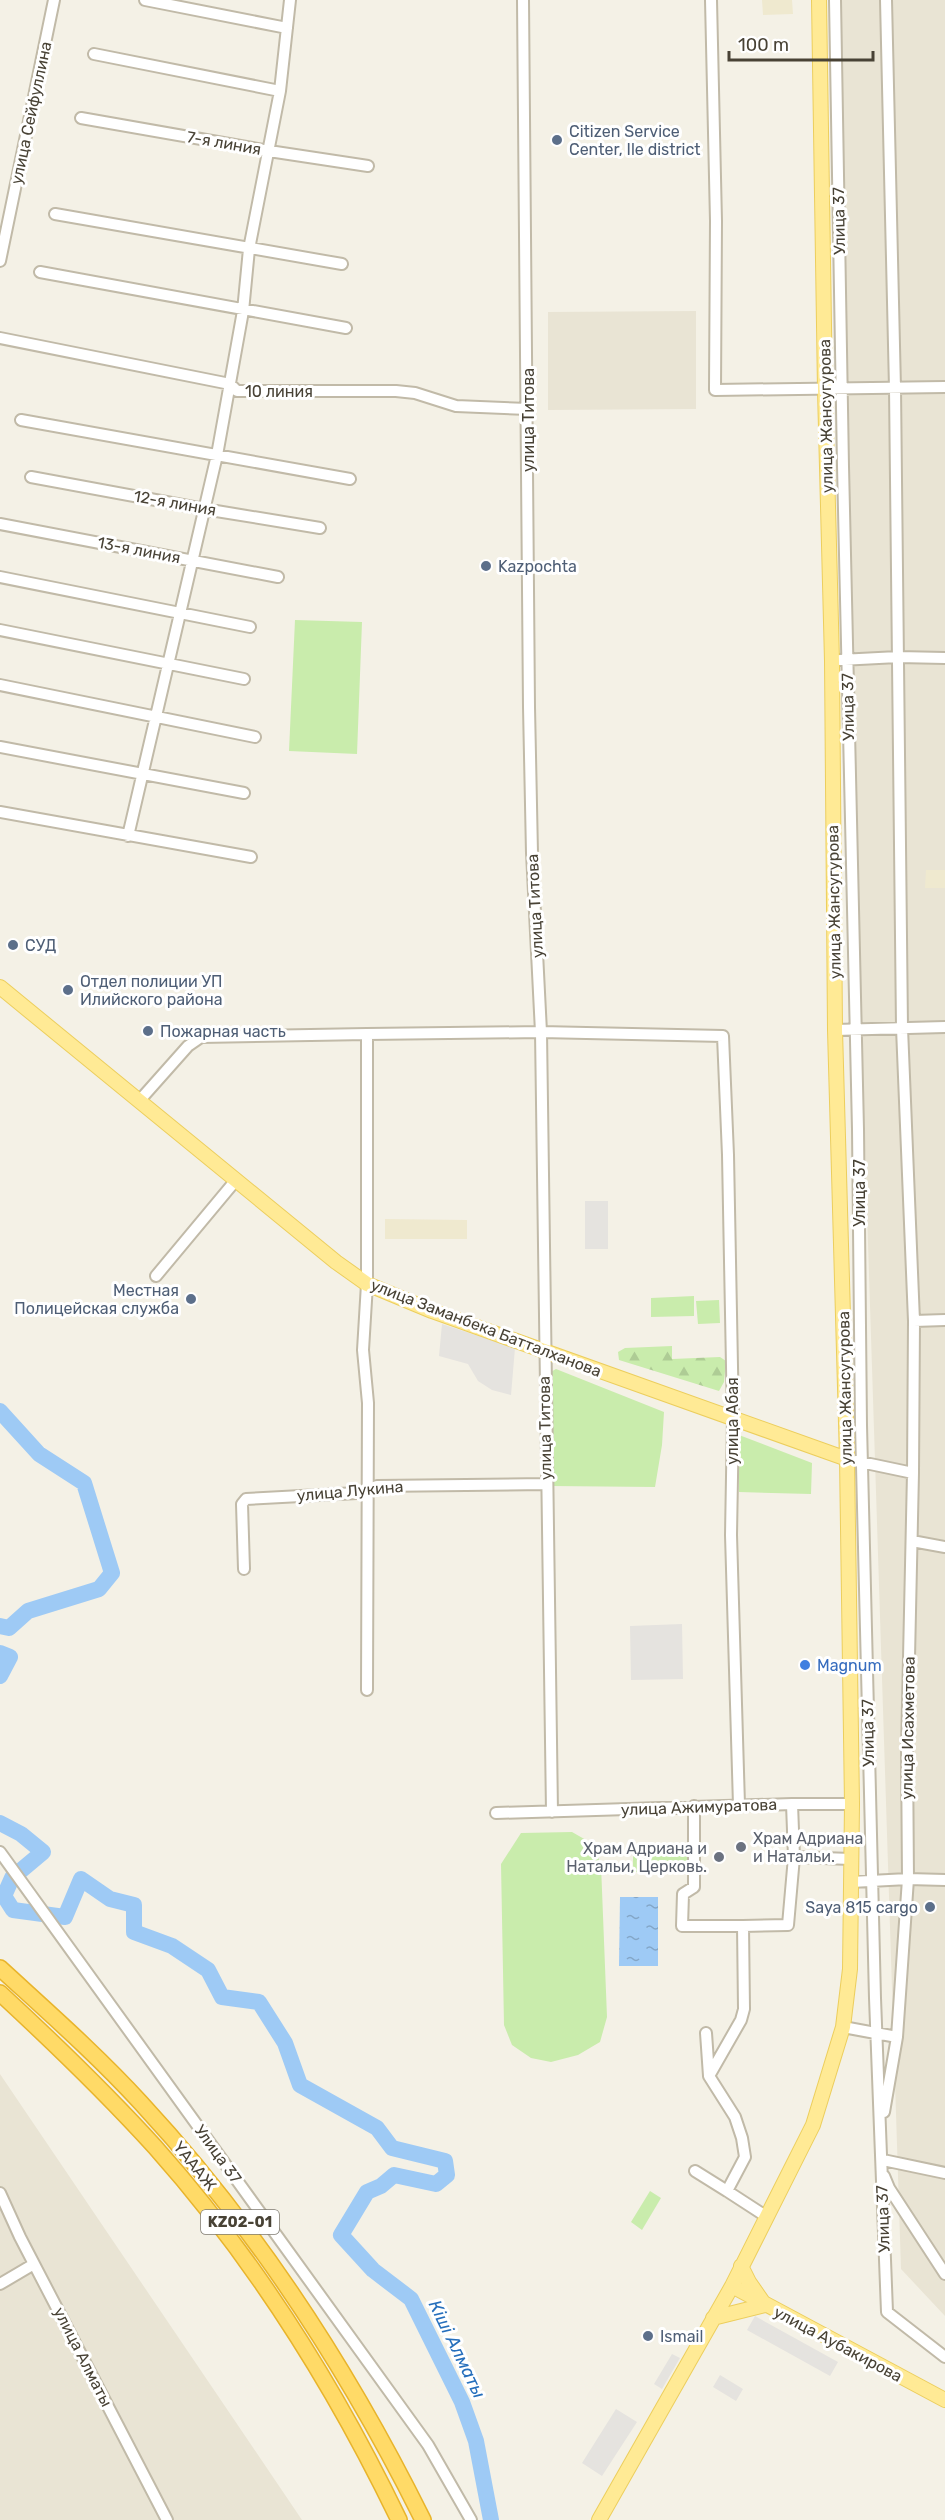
<svg xmlns="http://www.w3.org/2000/svg" width="945" height="2520" viewBox="0 0 945 2520" font-family="Rubik,sans-serif">
	<style>
		.residential { fill: #e9e4d4 }
		.education { fill: #efe9cf }
		.green { fill: #c9ecac }
		.forest { fill: url(#forest-firs) }
		.parking { fill: #e5e3df }
		.water { fill: url(#water-ripples) }
		.lines { fill: none; stroke-linecap: round; stroke-linejoin: round }
		.river { stroke: #9ecaf5; stroke-width: 16 }
		.minor-casing { stroke: #c1baa8; stroke-width: 14 }
		.major-casing { stroke: #ecce5d; stroke-width: 16 }
		.highway-casing { stroke: #e8b42c; stroke-width: 18 }
		.minor { stroke: #fff; stroke-width: 10 }
		.major { stroke: #ffea95; stroke-width: 14 }
		.highway { stroke: #ffda67; stroke-width: 15 }
		.service-dot { fill: #5c6f8a; stroke: #fff; stroke-width: 2 }
		.shop-dot { fill: #3f7fe0; stroke: #fff; stroke-width: 2 }
		.worship-dot { fill: #6b7280; stroke: #fff; stroke-width: 2 }
		.labels { text-anchor: middle; dominant-baseline: central; stroke-width: 6; stroke-linejoin: round; paint-order: stroke }
		.shield { fill: #fff; stroke: #7f7b72; stroke-width: 1.5 }
		.shield-label { font-size: 15px; font-weight: bold; fill: #484235 }
		.street-label { font-size: 16px; fill: #484235; stroke: #fff }
		.service-label { font-size: 16px; fill: #4e5e75; stroke: #fff; text-anchor: start }
		.shop-label { font-size: 16px; fill: #366cbe; stroke: #fff; text-anchor: start }
		.worship-label { font-size: 16px; fill: #5b616d; stroke: #fff; text-anchor: start }
		.water-label { font-size: 18px; font-style: italic; fill: #266fbc; stroke: #fff }
	</style>
	<defs>
		<pattern id="forest-firs" width="22" height="20" patternUnits="userSpaceOnUse" patternTransform="scale(1.5)"><rect width="22" height="20" fill="#c9ecac"/><path d="M5 1l3.5 6h-7zM16 11l3.5 6h-7z" fill="#aecc95"/></pattern>
		<pattern id="water-ripples" width="26" height="14" patternUnits="userSpaceOnUse" patternTransform="scale(1.5)"><rect width="26" height="14" fill="#9ecaf5"/><path d="M2 4q2-2 4 0t4 0M15 11q2-2 4 0t4 0" fill="none" stroke="#83a6c7"/></pattern>
	</defs>
	<rect width="100%" height="100%" fill="#f4f1e6"/>
	<path class="residential" d="M835 0H945V2316L901 2269 843 466Z
		M696 311V409L548 410V312Z
		M0 2074 302 2520H0Z"/>
	<path class="education" d="M762 0H792L793 14 763 15Z
		M926 870H945V888H925Z
		M385 1219 467 1220V1239H385Z"/>
	<path class="green" d="M295 620 362 622 357 754 289 751Z
		M694 1296V1316L651 1317V1298Z
		M719 1300 720 1323 698 1324 696 1301Z
		M556 1369 664 1412 662 1445 655 1487 551 1486 549 1373Z
		M739 1435 812 1463 811 1494 739 1492Z
		M572 1832 593 1844 601 1865 607 2017 600 2042 578 2055 551 2062 531 2058 512 2045 504 2025 501 1864 521 1833Z
		M687 1850V1871L633 1872V1851Z
		M650 2191 661 2198 642 2230 631 2222Z"/>
	<path class="forest" d="M672 1346V1359L720 1357 726 1361 724 1382 719 1391 619 1360 618 1352 625 1348Z"/>
	<path class="parking" d="M585 1201H608V1249H585Z
		M442 1324 515 1348 511 1395 492 1390 478 1381 468 1364 439 1356Z
		M682 1624 683 1679 631 1680 630 1626Z
		M755 2316 838 2362 830 2376 747 2330Z
		M672 2354 680 2358 662 2389 654 2384Z
		M720 2375 743 2389 736 2401 713 2387Z
		M616 2409 637 2422 602 2476 582 2463Z"/>
	<path class="water" d="M620 1897H658V1966H619Z"/>
	<g class="lines">
		<path class="river" d="M0 1411 39 1454 84 1483 112 1573 99 1589 28 1611 9 1628 0 1626
			M0 1653 10 1657 0 1676
			M0 1823 21 1834 43 1852 12 1878 4 1896 13 1910 65 1917 81 1879 110 1899 134 1905V1932L172 1946 208 1970 222 1997 259 2002 285 2043 300 2085 377 2128 392 2148 445 2161 447 2175 436 2184 394 2175 381 2186 367 2192 341 2235 373 2270 411 2299 462 2402 476 2441 491 2520"/>
		<g class="minor-casing">
			<path id="minor" d="M145 0 287 28
				M523 0 529 707 532 853 541 1032 552 1812
				M711 0 716 221 715 390 945 387
				M835 0 843 466 858 1129 861 1425 875 1998 887 2312 945 2357
				M886 0 895 388 902 1028 914 1321 913 1473
				M94 54 280 91
				M81 118 269 151 368 166
				M55 214 342 264
				M0 261 54 0
				M40 272 346 328
				M0 338 230 384 237 391H396L415 393 456 406 528 409
				M21 420 350 479
				M31 477 204 509 320 528
				M0 524 278 577
				M0 577 250 627
				M0 630 244 679
				M840 660 898 657 945 658
				M0 685 255 737
				M0 747 244 793
				M0 812 251 857
				M128 836 217 455 243 311 249 249 280 91 290 0
				M835 1030 945 1027
				M140 1100 188 1046 201 1037 367 1034
				M156 1276 236 1180
				M914 1321 945 1320
				M856 1461 913 1473 907 1750 908 1879 945 1880
				M912 1541 945 1547
				M244 1569 242 1504 246 1499 357 1493 377 1486 546 1484
				M367 1690 368 1403 363 1350 367 1284V1034L541 1032 723 1036 728 1155 733 1419 731 1535 739 1805
				M792 1804H852
				M694 1806V1887L683 1894 682 1926H743
				M496 1813 792 1804 794 1857 851 1859
				M0 1852 428 2445 471 2520
				M851 1882 908 1879 897 2037 884 2112
				M843 2027 897 2037
				M706 2033 709 2076 735 2117 742 2138 745 2157 727 2191 767 2217
				M709 2076 741 2020 744 2009 743 1926 788 1925 794 1857
				M883 2160 945 2173
				M695 2171 727 2191
				M884 2176 889 2188 945 2274
				M0 2193 20 2237 167 2520
				M0 2284 34 2264"/>
		</g>
		<g class="major-casing">
			<path id="major" d="M0 987 336 1262 367 1284 432 1311 847 1459
				M732 2286 945 2400
				M713 2318 765 2305 749 2282 741 2266
				M599 2520 732 2286 813 2125 843 2027 850 1969 852 1804 847 1459 835 1030 832 661 825 390 819 0"/>
		</g>
		<g class="highway-casing">
			<path id="highway" d="M0 1968C48 2012 97 2055 141 2103 256 2227 348 2369 423 2520
				M0 1993C53 2042 106 2093 155 2147 253 2257 335 2387 399 2520"/>
		</g>
		<use href="#minor" class="minor"/>
		<use href="#major" class="major"/>
		<use href="#highway" class="highway"/>
	</g>
	<g class="service-dot">
		<circle cx="557" cy="140" r="6"/>
		<circle cx="486" cy="566" r="6"/>
		<circle cx="13" cy="945" r="6"/>
		<circle cx="68" cy="990" r="6"/>
		<circle cx="148" cy="1031" r="6"/>
		<circle cx="191" cy="1299" r="6"/>
		<circle cx="930" cy="1907" r="6"/>
		<circle cx="648" cy="2336" r="6"/>
	</g>
	<circle class="shop-dot" cx="805" cy="1665" r="6"/>
	<g class="worship-dot">
		<circle cx="741" cy="1847" r="6"/>
		<circle cx="719" cy="1857" r="6"/>
	</g>
	<g class="labels">
		<rect class="shield" x="201" y="2210" width="78" height="24" rx="4.5"/>
		<g class="shield-label">
			<text x="240" y="2222">KZ02-01</text>
		</g>
		<g class="street-label">
			<text transform="translate(31 113) rotate(-78)">улица Сейфуллина</text>
			<text transform="translate(224 143) rotate(10)">7-я линия</text>
			<text transform="translate(839 221) rotate(-91)">Улица 37</text>
			<text x="279" y="391">10 линия</text>
			<text transform="translate(826 416) rotate(-91)">улица Жансугурова</text>
			<text transform="translate(528 420) rotate(-90)">улица Титова</text>
			<text transform="translate(175 503) rotate(10)">12-я линия</text>
			<text transform="translate(139 550) rotate(11)">13-я линия</text>
			<text transform="translate(848 707) rotate(-91)">Улица 37</text>
			<text transform="translate(834 902) rotate(-91)">улица Жансугурова</text>
			<text transform="translate(535 906) rotate(-93)">улица Титова</text>
			<text transform="translate(859 1193) rotate(-90)">Улица 37</text>
			<text transform="translate(486 1328) rotate(21)">улица Заманбека Батталханова</text>
			<text transform="translate(845 1388) rotate(-91)">улица Жансугурова</text>
			<text transform="translate(732 1421) rotate(-90)">улица Абая</text>
			<text transform="translate(545 1428) rotate(-91)">улица Титова</text>
			<text transform="translate(350 1491) rotate(-5)">улица Лукина</text>
			<text transform="translate(908 1728) rotate(-89)">улица Исахметова</text>
			<text transform="translate(868 1733) rotate(-91)">Улица 37</text>
			<text transform="translate(699 1807) rotate(-2)">улица Ажимуратова</text>
			<text transform="translate(218 2154) rotate(54)">Улица 37</text>
			<text transform="translate(195 2166) rotate(51)">ҮАААЖ</text>
			<text transform="translate(883 2219) rotate(-92)">Улица 37</text>
			<text transform="translate(838 2344) rotate(28)">улица Аубакирова</text>
			<text transform="translate(83 2357) rotate(63)">улица Алматы</text>
		</g>
		<g class="service-label">
			<text x="569" y="131">Citizen Service<tspan x="569" dy="18">Center, Ile district</tspan></text>
			<text x="498" y="566">Kazpochta</text>
			<text x="25" y="945">СУД</text>
			<text x="80" y="981">Отдел полиции УП<tspan x="80" dy="18">Илийского района</tspan></text>
			<text x="160" y="1031">Пожарная часть</text>
			<text x="179" y="1290" text-anchor="end">Местная<tspan x="179" dy="18">Полицейская служба</tspan></text>
			<text x="918" y="1907" text-anchor="end">Saya 815 cargo</text>
			<text x="660" y="2336">Ismail</text>
		</g>
		<g class="shop-label">
			<text x="817" y="1665">Magnum</text>
		</g>
		<g class="worship-label">
			<text x="753" y="1838">Храм Адриана<tspan x="753" dy="18">и Натальи.</tspan></text>
			<text x="707" y="1848" text-anchor="end">Храм Адриана и<tspan x="707" dy="18">Натальи, Церковь.</tspan></text>
		</g>
		<g class="water-label">
			<text transform="translate(457 2349) rotate(64)">Кіші Алматы</text>
		</g>
	</g>
	<path d="M729 51v9h144v-9" fill="none" stroke="#484235" stroke-width="3"/>
	<text x="738" y="51" font-size="18" fill="#484235" stroke="#ffffff" stroke-width="4.5" paint-order="stroke">100 m</text>
</svg>
